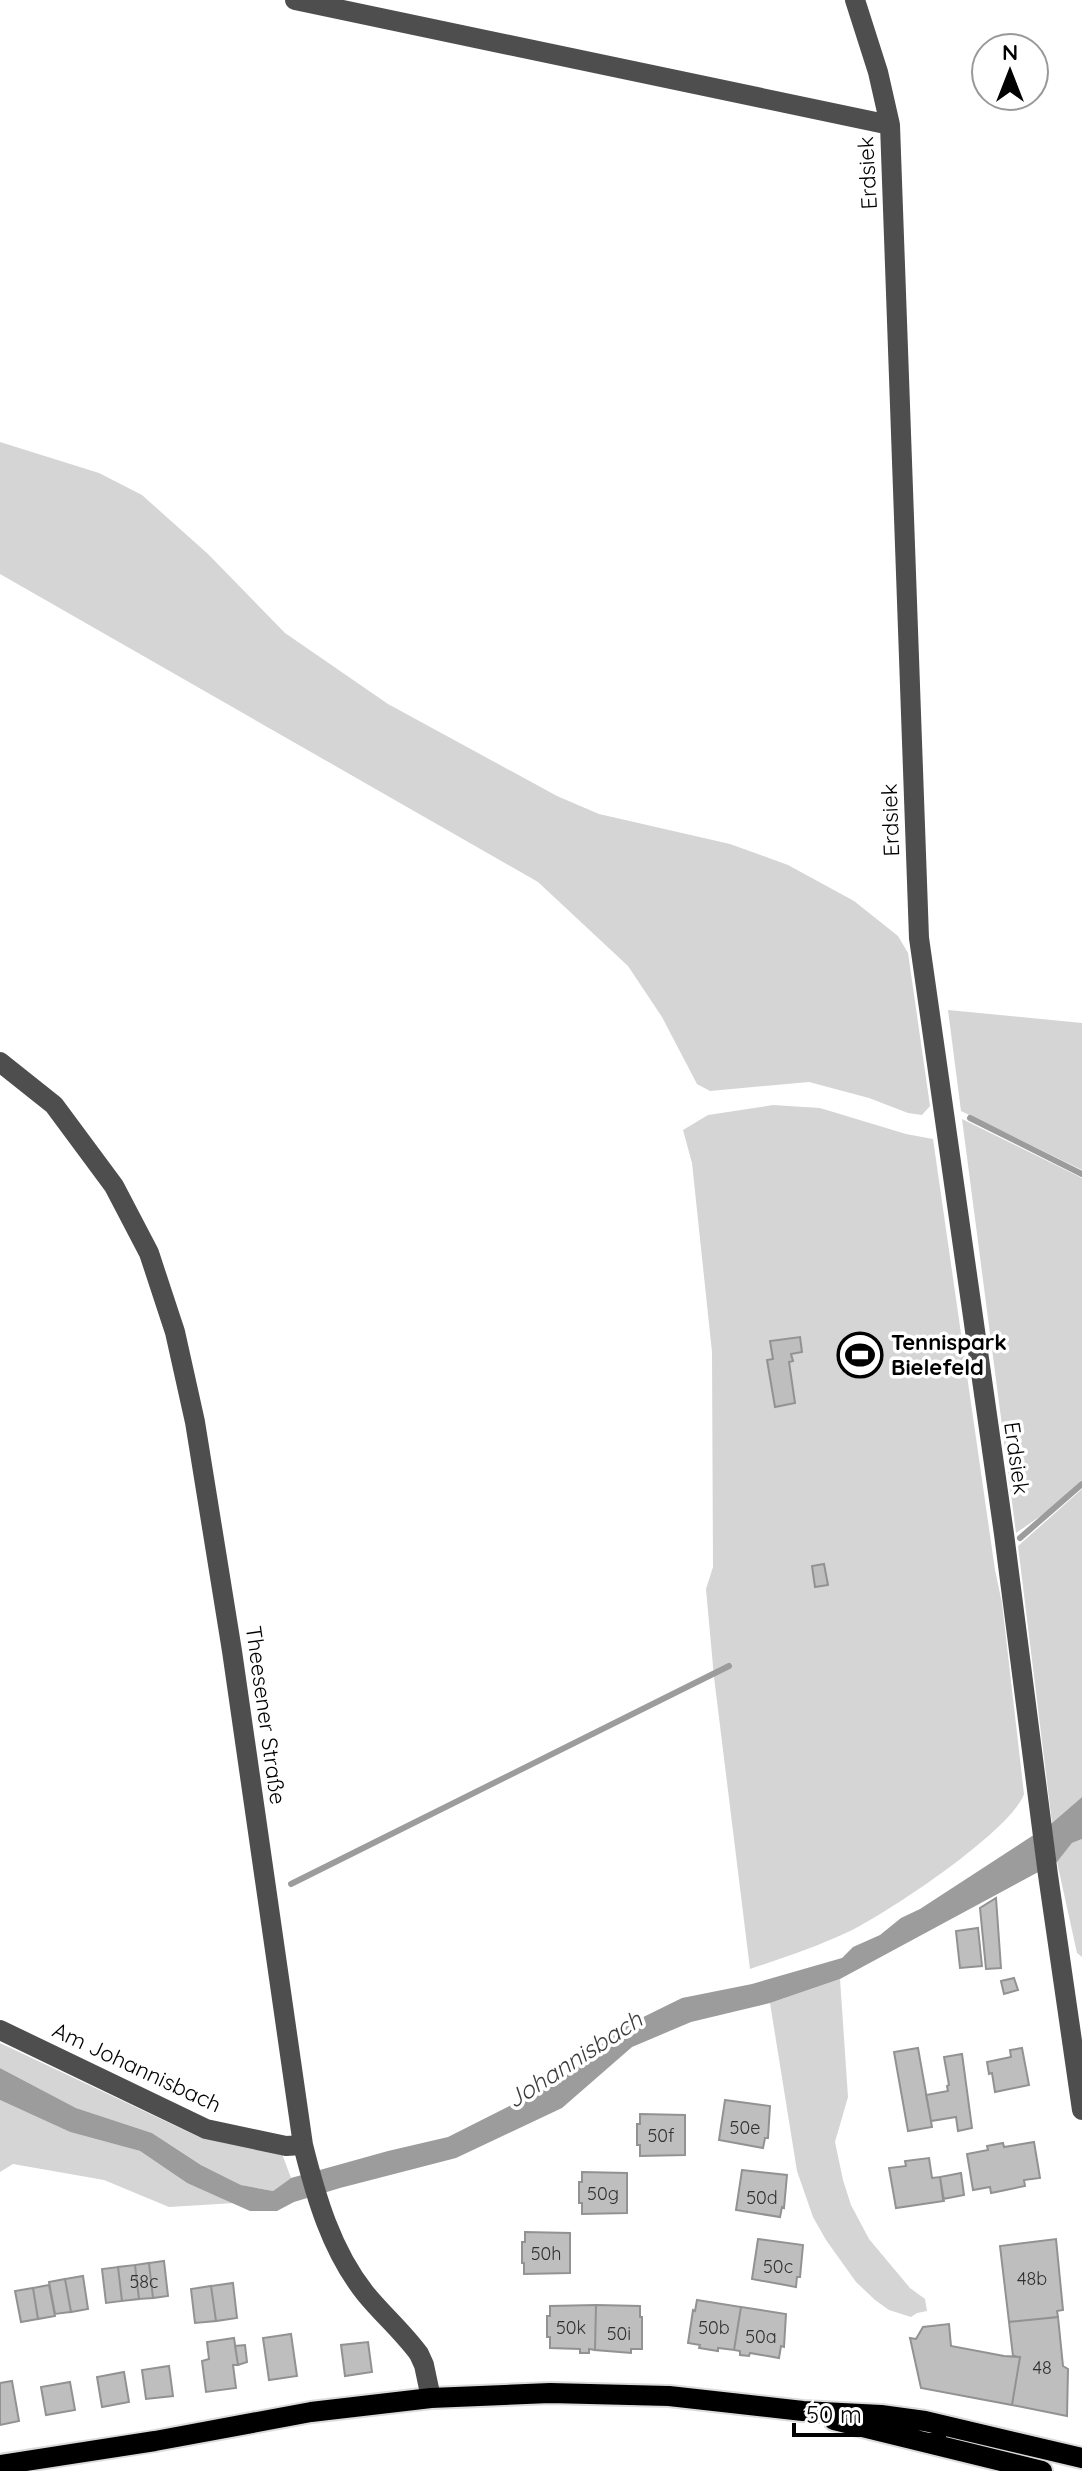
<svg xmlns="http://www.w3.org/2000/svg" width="1082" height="2471" viewBox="0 0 1082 2471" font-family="Quicksand,sans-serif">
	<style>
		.green { fill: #d5d5d5 }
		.water { fill: #9c9c9c }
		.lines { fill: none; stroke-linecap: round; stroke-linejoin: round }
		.stream { stroke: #9c9c9c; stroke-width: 6 }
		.building { fill: #bebebe; stroke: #929292; stroke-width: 2 }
		.major-casing { stroke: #dbdbdb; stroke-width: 24 }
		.minor { stroke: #4e4e4e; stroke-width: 20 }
		.major { stroke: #000; stroke-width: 20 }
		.labels { text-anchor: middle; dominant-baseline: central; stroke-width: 7; stroke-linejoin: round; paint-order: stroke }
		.number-label { font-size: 18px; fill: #303030 }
		.street-label { font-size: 22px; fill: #000; stroke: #fff }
		.poi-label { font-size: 22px; font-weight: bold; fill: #000; stroke: #fff; text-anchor: start }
		.water-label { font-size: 24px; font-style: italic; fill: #3d3d3d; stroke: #fff }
	</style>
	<rect width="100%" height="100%" fill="#fff"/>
	<path class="green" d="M0 442 99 473 142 495 208 554 285 633 388 704 557 796 599 814 730 844 788 865 854 901 898 936 908 953 930 1106 922 1115 908 1113 869 1098 809 1082 710 1091 697 1084 662 1017 628 966 538 882 0 574Z
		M948 1010 1082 1023V1170L961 1111Z
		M773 1105 820 1108 906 1134 933 1139 995 1570 1002 1603 1024 1794C1011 1831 886 1914 848 1932 816 1947 783 1958 750 1969L714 1677 706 1589 713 1567 712 1352 692 1163 683 1130 708 1115Z
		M962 1119 1082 1178V1480L1055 1506 1016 1533Z
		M1082 1489V1797L1052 1823 1018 1546Z
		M1082 1839V1957L1077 1953 1057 1862 1072 1843Z
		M840 1979 848 2097 835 2142 843 2180 851 2205 869 2239 910 2288 925 2299 927 2311 917 2313 911 2317 889 2310 875 2300 856 2282 826 2240 813 2217 797 2171 770 2003Z
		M0 2043 199 2137 281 2151 291 2178 273 2191 241 2185 201 2165 152 2133 76 2108 0 2068Z
		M0 2100 70 2132 140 2151 187 2183 235 2203 169 2207 104 2180 13 2164 0 2172Z"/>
	<path class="water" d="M1082 1797V1839L1072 1843 1057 1862 840 1979 770 2003 691 2022 632 2047 562 2108 456 2158 340 2188 294 2202 277 2211H250L187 2183 140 2151 70 2132 0 2100V2068L76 2108 152 2133 201 2165 241 2185 273 2191 291 2178 388 2151 448 2137 553 2084 623 2027 682 1998 752 1984 842 1958 853 1947 880 1935 901 1918 920 1909 1052 1823Z"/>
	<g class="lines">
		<path class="stream" d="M970 1118 1082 1174
			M1020 1538 1082 1484
			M291 1884 729 1666"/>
	</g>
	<path class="building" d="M800 1337 802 1352 791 1354 793 1361 789 1362 795 1403 775 1407 767 1360 773 1359 770 1341Z
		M824 1564 828 1585 815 1587 812 1566Z
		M996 1898 1001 1968 986 1969 980 1908Z
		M978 1928 982 1966 960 1968 956 1931Z
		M1014 1978 1018 1990 1004 1994 1001 1981Z
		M918 2048 932 2127 908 2131 894 2052Z
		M1022 2048 1029 2085 995 2092 992 2073 989 2074 987 2062 1011 2057 1010 2050Z
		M962 2054 972 2128 958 2131 956 2117 931 2121 926 2095 948 2091 947 2086 949 2085 944 2057Z
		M725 2100 770 2106 768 2138H765L763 2148 719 2140Z
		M640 2114 685 2115V2155L640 2156V2145H637V2124H640Z
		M1034 2142 1040 2178 1024 2180 1025 2186 991 2193 990 2187 973 2190 967 2154 988 2150 987 2146 1003 2143 1004 2147Z
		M929 2158 932 2178 940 2177 944 2201 896 2208 889 2168 906 2166 905 2161Z
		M742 2170 787 2175 784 2208 782 2207 780 2217 736 2210Z
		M582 2172 627 2173V2213L582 2214V2203H579V2182H582Z
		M961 2173 964 2195 943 2199 940 2177Z
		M525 2232 570 2233V2273L524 2274V2263H522V2242H525Z
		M758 2239 803 2245 800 2277H797L796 2287 752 2279Z
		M1056 2239 1063 2310 1057 2311 1058 2317 1009 2322 1000 2246Z
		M164 2261 168 2296 153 2298 149 2263Z
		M149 2263 153 2298 139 2299 135 2265Z
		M135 2265 139 2299 122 2301 118 2267Z
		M118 2267 122 2301 106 2303 102 2269Z
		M83 2276 88 2309 71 2312 65 2279Z
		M65 2279 71 2312 55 2314 49 2282Z
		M233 2283 237 2318 216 2321 211 2286Z
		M49 2285 55 2316 38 2319 33 2288Z
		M211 2286 216 2321 195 2323 191 2289Z
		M33 2288 38 2319 21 2322 15 2291Z
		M697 2300 741 2307 734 2350 718 2348V2351L699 2348 700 2345 688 2343 693 2310 695 2311Z
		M596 2305 640 2306V2317H642V2349H631V2353L595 2350Z
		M596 2305 595 2350 589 2349V2353H580V2349L550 2348V2337H547V2316H550V2306Z
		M741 2307 786 2314 784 2347 781 2346 779 2358 750 2353 749 2356 740 2355V2351L734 2350Z
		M1058 2317 1063 2366 1068 2369 1067 2416 1012 2405 1020 2357 1013 2356 1009 2322Z
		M949 2324 951 2346 1004 2356 1020 2357 1012 2405 921 2388 910 2338 916 2339 923 2327Z
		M291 2334 297 2376 269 2380 263 2338Z
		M234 2338 238 2365H233L236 2388 206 2392 202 2361 209 2359 207 2342Z
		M368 2342 372 2372 345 2376 341 2345Z
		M245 2345 247 2362 238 2365 235 2346Z
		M169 2366 173 2396 146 2399 142 2370Z
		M124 2372 129 2402 102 2407 97 2377Z
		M12 2381 19 2421 0 2425V2383Z
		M70 2382 75 2410 46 2415 41 2387Z"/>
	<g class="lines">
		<g class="major-casing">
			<path id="major" d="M834 2420 1042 2471
				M0 2465 155 2441 311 2412 431 2398 550 2393 669 2396 803 2411 881 2415 925 2421 1082 2458"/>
		</g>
		<path class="minor" d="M295 0 890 125
			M855 0 878 72 890 125 919 938 1004 1534 1048 1875 1082 2110
			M0 1062 54 1105 114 1186 149 1253 175 1332 195 1422 232 1651 303 2145C316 2197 331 2250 365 2293 382 2314 403 2332 419 2354L424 2365 431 2398
			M0 2030 206 2129 286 2146 303 2145"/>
		<use href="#major" class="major"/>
	</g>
	<defs>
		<g id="stadium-ring" transform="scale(2.3)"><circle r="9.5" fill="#fff" stroke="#000" stroke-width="1.5"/><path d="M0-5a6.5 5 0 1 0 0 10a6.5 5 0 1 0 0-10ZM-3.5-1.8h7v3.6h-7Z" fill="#000"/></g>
	</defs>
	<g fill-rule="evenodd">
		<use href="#stadium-ring" x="860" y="1355"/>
	</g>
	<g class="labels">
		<g class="number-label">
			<text x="745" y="2127">50e</text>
			<text x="661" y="2135">50f</text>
			<text x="603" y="2193">50g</text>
			<text x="762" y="2197">50d</text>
			<text x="546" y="2253">50h</text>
			<text x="778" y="2266">50c</text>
			<text x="1032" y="2278">48b</text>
			<text x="144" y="2281">58c</text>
			<text x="571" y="2327">50k</text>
			<text x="714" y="2327">50b</text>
			<text x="619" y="2333">50i</text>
			<text x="761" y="2336">50a</text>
			<text x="1042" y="2367">48</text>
		</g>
		<g class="street-label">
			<text transform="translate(867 173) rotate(-93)">Erdsiek</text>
			<text transform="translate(890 820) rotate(-92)">Erdsiek</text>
			<text transform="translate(1017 1458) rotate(82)">Erdsiek</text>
			<text transform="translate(266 1715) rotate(82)">Theesener Straße</text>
			<text transform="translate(137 2067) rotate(25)">Am Johannisbach</text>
		</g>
		<g class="poi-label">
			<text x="891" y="1342">Tennispark<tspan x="891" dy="25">Bielefeld</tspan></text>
		</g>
		<g class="water-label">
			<text transform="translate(574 2059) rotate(-33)">Johannisbach</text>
		</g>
	</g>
	<g transform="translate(1010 72)"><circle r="38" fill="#ffffff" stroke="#999999" stroke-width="2"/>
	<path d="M0-6L14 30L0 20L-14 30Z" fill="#000000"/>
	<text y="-12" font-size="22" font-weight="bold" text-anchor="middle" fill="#000000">N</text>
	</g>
	<path d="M794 2423v12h150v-12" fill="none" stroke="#000000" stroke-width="4"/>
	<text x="806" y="2423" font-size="24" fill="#000000" stroke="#ffffff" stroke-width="6" paint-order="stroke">50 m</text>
</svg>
